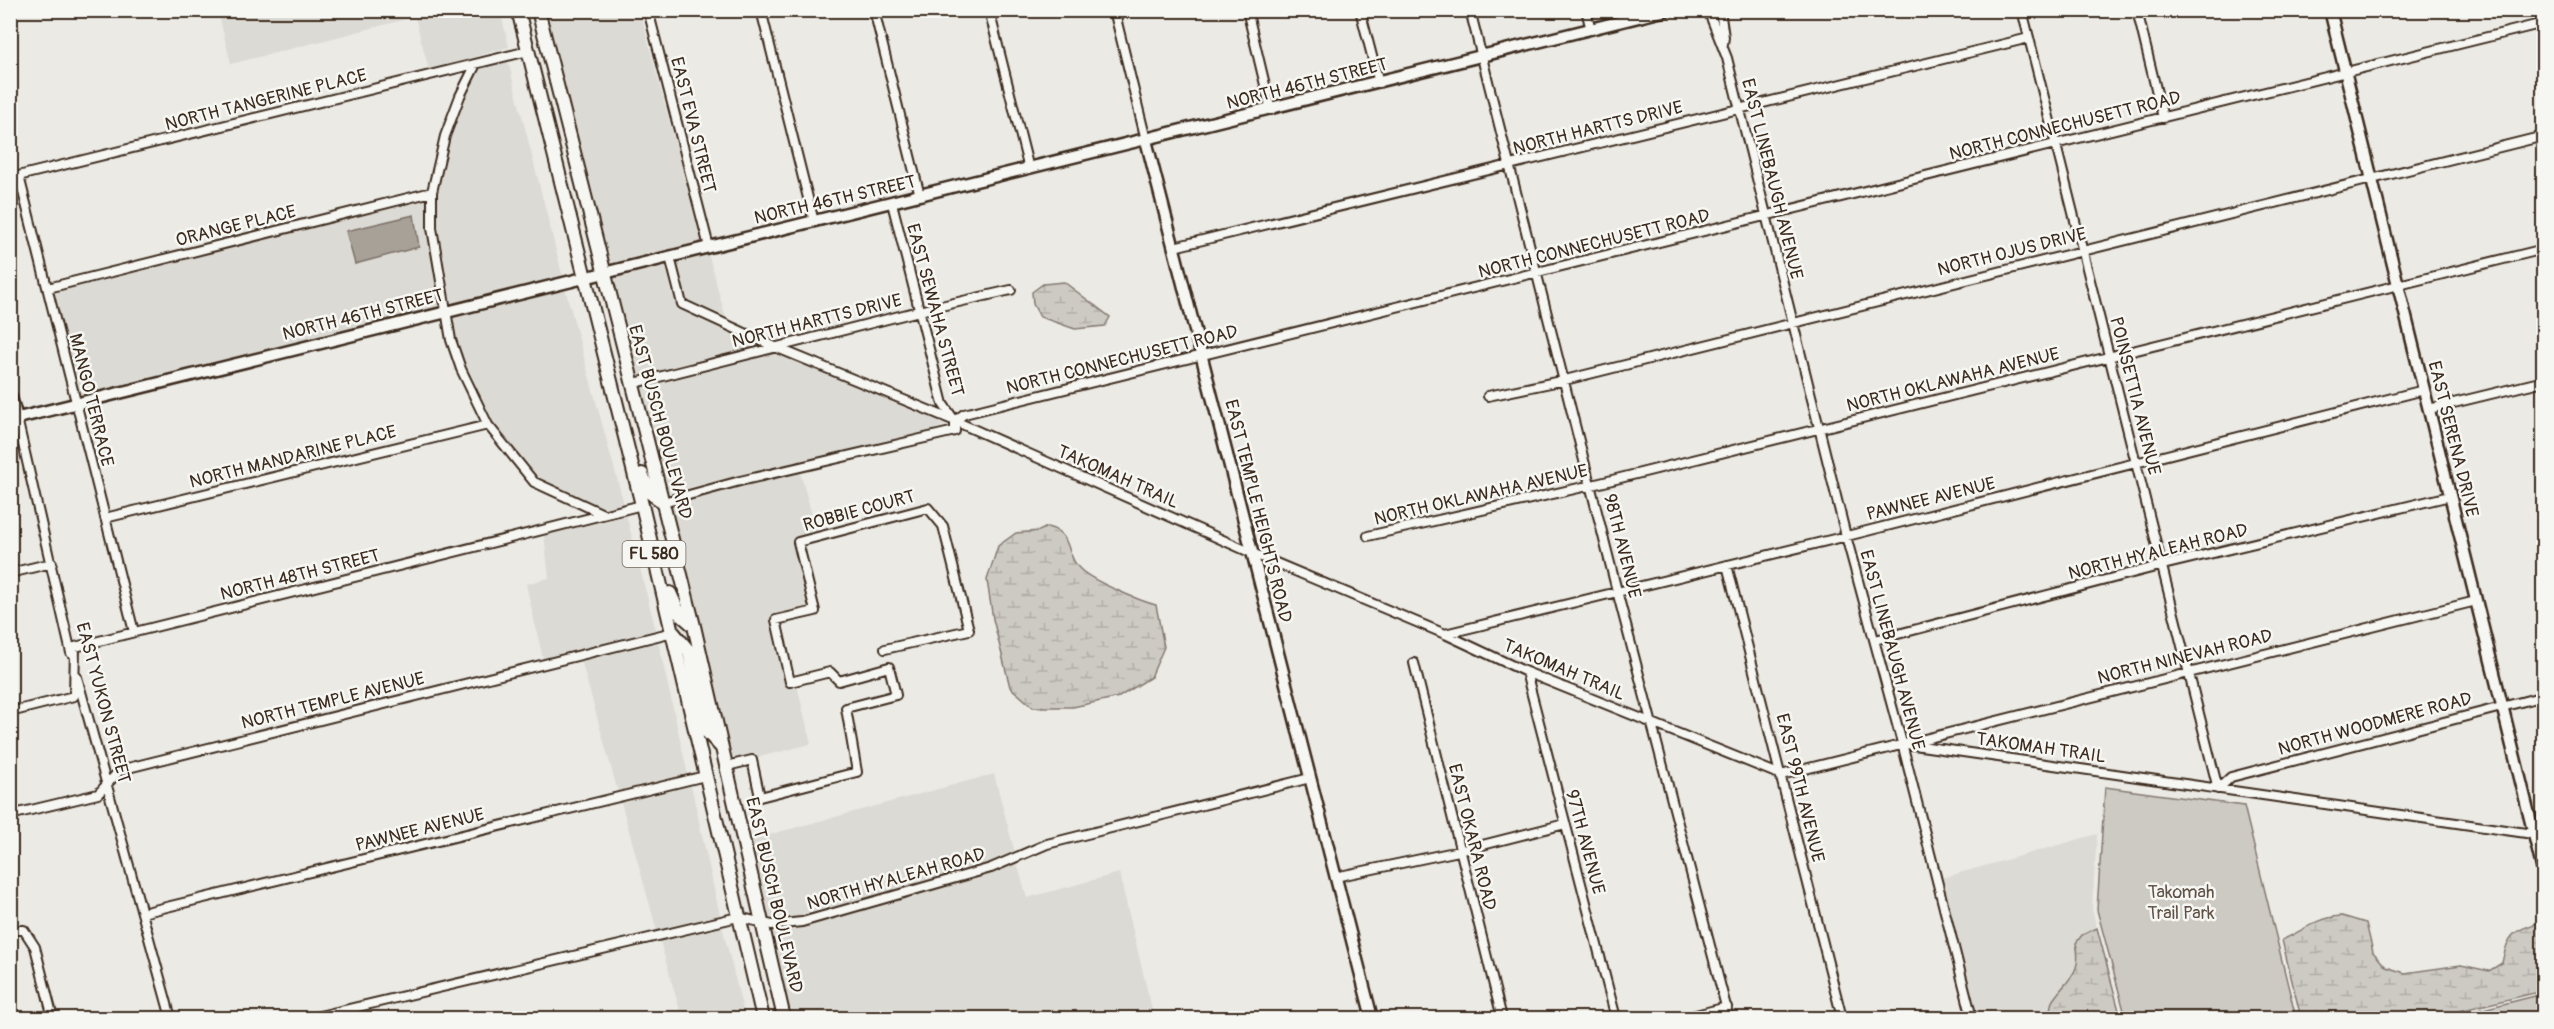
<svg xmlns="http://www.w3.org/2000/svg" width="2554" height="1029" viewBox="0 0 2554 1029" font-family="Pangolin,sans-serif">
	<style>
		.built { fill: #dcdad4 }
		.wetland { fill: url(#wetland-marsh); stroke: #847a71; stroke-width: 1.5 }
		.park { fill: #cdcac4; stroke: #847a71; stroke-width: 1.5 }
		.water { fill: #a8a198; stroke: #7c7167; stroke-width: 1.5 }
		.lines { fill: none; stroke-linecap: round; stroke-linejoin: round }
		.street-casing { stroke: #3b2a1e; stroke-width: 12 }
		.secondary-casing { stroke: #3b2a1e; stroke-width: 15 }
		.primary-casing { stroke: #3b2a1e; stroke-width: 16 }
		.street { stroke: #f6f6f2; stroke-width: 8 }
		.secondary { stroke: #f6f6f2; stroke-width: 10 }
		.primary { stroke: #f6f6f2; stroke-width: 12 }
		.labels { text-anchor: middle; dominant-baseline: central; stroke-width: 5; stroke-linejoin: round; paint-order: stroke }
		.shield { fill: #f6f6f2; stroke: #73675e; stroke-width: 1.5 }
		.shield-label { font-size: 16px; font-weight: bold; fill: #3b2a1e }
		.street-label { font-size: 18px; fill: #3b2a1e; stroke: #f6f6f2 }
		.park-label { font-size: 18px; fill: #605248; stroke: #f6f6f2 }
	</style>
	<defs>
		<pattern id="wetland-marsh" width="20" height="14" patternUnits="userSpaceOnUse" patternTransform="scale(1.5)"><rect width="20" height="14" fill="#cdcac4"/><path d="M1 5h8M5 5V1M11 12h8M15 12V8" fill="none" stroke="#b1aea8"/></pattern>
	</defs>
	<rect width="100%" height="100%" fill="#ebeae5"/>
	<filter id="ink" filterUnits="userSpaceOnUse"><feTurbulence type="fractalNoise" baseFrequency=".0167" numOctaves="2"/><feDisplacementMap in="SourceGraphic" scale="12" xChannelSelector="R" yChannelSelector="G"/><feConvolveMatrix kernelMatrix="1 2 1 2 8 2 1 2 1" color-interpolation-filters="sRGB"/></filter>
	<g filter="url(#ink)">
		<path class="built" d="M218 11H500L509 47 429 70 415 17 231 64Z
			M545 11H640L702 244 607 267Z
			M508 61 563 278 451 305 438 228V192L442 168 450 138 475 75 480 68Z
			M427 199V229L440 308 81 398 54 292Z
			M708 253 726 319 686 300 682 289 677 260Z
			M666 263 671 291 679 308 730 332 731 334 760 346 635 378 610 277Z
			M565 288 624 504 605 509 538 478 493 422 466 367 456 339 452 315Z
			M774 353 948 424 927 432 666 493 638 387Z
			M800 472 817 533 792 539 808 607 775 615 770 622 785 687 797 685 811 744 755 758 750 756 731 760 700 628 701 626 699 624 669 502Z
			M626 514 656 631 543 659 526 584 549 578 544 535 607 521Z
			M658 641 688 775 618 792 581 660Z
			M994 774 1015 853 989 864 801 917 767 920 749 840Z
			M691 785 720 916 657 931 621 802Z
			M2097 834 2092 910 2097 928 2082 935 2076 943 2079 958 2072 978 2052 1001 2049 1018H1978L1942 878Z
			M1017 863 1027 898 1119 873 1154 1018H791L770 930 804 927 992 873Z
			M722 926 745 1018H682L660 941Z"/>
		<path class="wetland" d="M1064 282 1110 317 1105 326 1075 329 1040 317 1033 304 1032 292 1043 284Z
			M1047 527C1074 533 1064 554 1080 569 1092 581 1140 601 1156 605L1164 647 1151 677 1119 697 1073 707H1033L1010 687 993 619 987 580 998 546 1016 533 1039 531Z
			M2342 916 2366 923 2373 952 2386 967 2405 973 2461 965 2489 971 2502 963C2508 931 2515 931 2543 921V991L2430 1018H2301L2282 940C2302 931 2319 917 2342 916Z
			M2097 928 2121 1018H2049C2050 1012 2050 1004 2053 1000 2068 978 2083 973 2076 943L2082 935Z"/>
		<path class="park" d="M2105 787 2244 806 2296 1018H2126L2097 910Z
			M2543 994V1018H2447Z"/>
		<path class="water" d="M414 215 419 247 355 264 346 231Z"/>
		<g class="lines">
			<g class="street-casing">
				<path id="street" d="M648 10 709 247
					M761 10 814 222
					M874 10 920 196
					M989 10 1029 169
					M1114 10 1146 140
					M1247 10 1271 110
					M1360 10 1379 83
					M1470 10 1617 591 1729 1018
					M1586 10 1591 30
					M1708 10 1727 58 1846 536 1902 743 1972 1018
					M1720 10 1724 37 1723 44
					M2022 10 2218 789 2231 777 2544 696
					M2137 10 2163 118
					M476 64 460 96 445 136 432 192V228L451 340 461 369 488 425 534 482 603 514
					M19 176 134 632
					M10 178 528 51
					M1174 247 2029 38
					M670 257 682 304 775 347 955 421 1252 553 1445 634 1526 672 1781 775 2476 601
					M48 288 432 192
					M631 384 919 311 1011 290
					M1488 396 1565 380 2544 136
					M2429 409 2544 381
					M17 418 71 653
					M955 421 964 414 2544 23
					M663 502 740 481 955 431V421L943 404 892 203
					M105 518 488 425
					M1368 536 1592 485 2544 249
					M1727 565 1842 1018
					M10 573 52 563
					M1445 634 1855 534 2424 390
					M1875 640 2163 565 2450 496
					M1414 663 1502 1018
					M1526 672 1616 1018
					M77 677 171 1018
					M10 712 74 696 75 647 642 505
					M1907 744 2533 834
					M727 766 752 760 760 797 857 772 846 708 896 695 889 667 839 681 830 672 790 682 776 620 815 611 798 542 928 508 943 526 969 630 885 649
					M10 815 98 794 120 770 673 632
					M1335 877 1459 851 1565 824
					M142 913 705 776
					M10 930H24L35 947 53 1018
					M311 1018 738 917 772 925 802 922 991 868 1047 844 1310 778
					M1684 1018 1727 1007"/>
			</g>
			<g class="secondary-casing">
				<path id="secondary" d="M1709 10H1716
					M2330 10 2544 875
					M1146 140 1372 1018
					M10 394 17 418
					M10 420 1667 10"/>
			</g>
			<g class="primary-casing">
				<path id="primary" d="M518 10 642 505 763 1018
					M538 10 694 626 784 1018
					M642 474 649 492 663 502
					M670 593 679 613 694 626
					M673 632 689 651 707 732 722 748"/>
			</g>
			<use href="#street" class="street"/>
			<use href="#secondary" class="secondary"/>
			<use href="#primary" class="primary"/>
		</g>
	</g>
	<g class="labels">
		<rect class="shield" x="622.5" y="541" width="63" height="26" rx="4.5"/>
		<g class="shield-label">
			<text x="654" y="554">FL 580</text>
		</g>
		<g class="street-label">
			<text transform="translate(1307 84) rotate(-14)">NORTH 46TH STREET</text>
			<text transform="translate(266 100) rotate(-14)">NORTH TANGERINE PLACE</text>
			<text transform="translate(693 125) rotate(76)">EAST EVA STREET</text>
			<text transform="translate(2065 126) rotate(-14)">NORTH CONNECHUSETT ROAD</text>
			<text transform="translate(1598 128) rotate(-14)">NORTH HARTTS DRIVE</text>
			<text transform="translate(1772 179) rotate(76)">EAST LINEBAUGH AVENUE</text>
			<text transform="translate(835 200) rotate(-13)">NORTH 46TH STREET</text>
			<text transform="translate(236 226) rotate(-14)">ORANGE PLACE</text>
			<text transform="translate(1594 244) rotate(-14)">NORTH CONNECHUSETT ROAD</text>
			<text transform="translate(2012 252) rotate(-14)">NORTH OJUS DRIVE</text>
			<text transform="translate(935 310) rotate(75)">EAST SEWAHA STREET</text>
			<text transform="translate(363 315) rotate(-14)">NORTH 46TH STREET</text>
			<text transform="translate(817 321) rotate(-14)">NORTH HARTTS DRIVE</text>
			<text transform="translate(1122 360) rotate(-14)">NORTH CONNECHUSETT ROAD</text>
			<text transform="translate(1953 380) rotate(-14)">NORTH OKLAWAHA AVENUE</text>
			<text transform="translate(2135 396) rotate(76)">POINSETTIA AVENUE</text>
			<text transform="translate(91 400) rotate(76)">MANGO TERRACE</text>
			<text transform="translate(660 422) rotate(75)">EAST BUSCH BOULEVARD</text>
			<text transform="translate(2453 439) rotate(76)">EAST SERENA DRIVE</text>
			<text transform="translate(293 457) rotate(-14)">NORTH MANDARINE PLACE</text>
			<text transform="translate(1118 477) rotate(24)">TAKOMAH TRAIL</text>
			<text transform="translate(1481 495) rotate(-13)">NORTH OKLAWAHA AVENUE</text>
			<text transform="translate(1931 499) rotate(-14)">PAWNEE AVENUE</text>
			<text transform="translate(859 511) rotate(-15)">ROBBIE COURT</text>
			<text transform="translate(1258 511) rotate(76)">EAST TEMPLE HEIGHTS ROAD</text>
			<text transform="translate(1622 546) rotate(76)">98TH AVENUE</text>
			<text transform="translate(2158 552) rotate(-14)">NORTH HYALEAH ROAD</text>
			<text transform="translate(300 575) rotate(-14)">NORTH 48TH STREET</text>
			<text transform="translate(1892 650) rotate(75)">EAST LINEBAUGH AVENUE</text>
			<text transform="translate(2185 657) rotate(-14)">NORTH NINEVAH ROAD</text>
			<text transform="translate(1564 670) rotate(23)">TAKOMAH TRAIL</text>
			<text transform="translate(333 701) rotate(-14)">NORTH TEMPLE AVENUE</text>
			<text transform="translate(103 703) rotate(75)">EAST YUKON STREET</text>
			<text transform="translate(2375 724) rotate(-15)">NORTH WOODMERE ROAD</text>
			<text transform="translate(2041 748) rotate(8)">TAKOMAH TRAIL</text>
			<text transform="translate(1800 788) rotate(76)">EAST 99TH AVENUE</text>
			<text transform="translate(420 830) rotate(-14)">PAWNEE AVENUE</text>
			<text transform="translate(1472 837) rotate(76)">EAST OKARA ROAD</text>
			<text transform="translate(1585 842) rotate(75)">97TH AVENUE</text>
			<text transform="translate(896 879) rotate(-16)">NORTH HYALEAH ROAD</text>
			<text transform="translate(774 895) rotate(77)">EAST BUSCH BOULEVARD</text>
		</g>
		<g class="park-label">
			<text x="2181" y="892">Takomah<tspan x="2181" dy="21">Trail Park</tspan></text>
		</g>
	</g>
	<rect width="2554" height="1029" fill="none" stroke="#f6f6f2" stroke-width="36"/>
	<rect x="18" y="18" width="2518" height="993" fill="none" stroke="#3b2a1e" stroke-width="2" filter="url(#ink)"/>
</svg>
